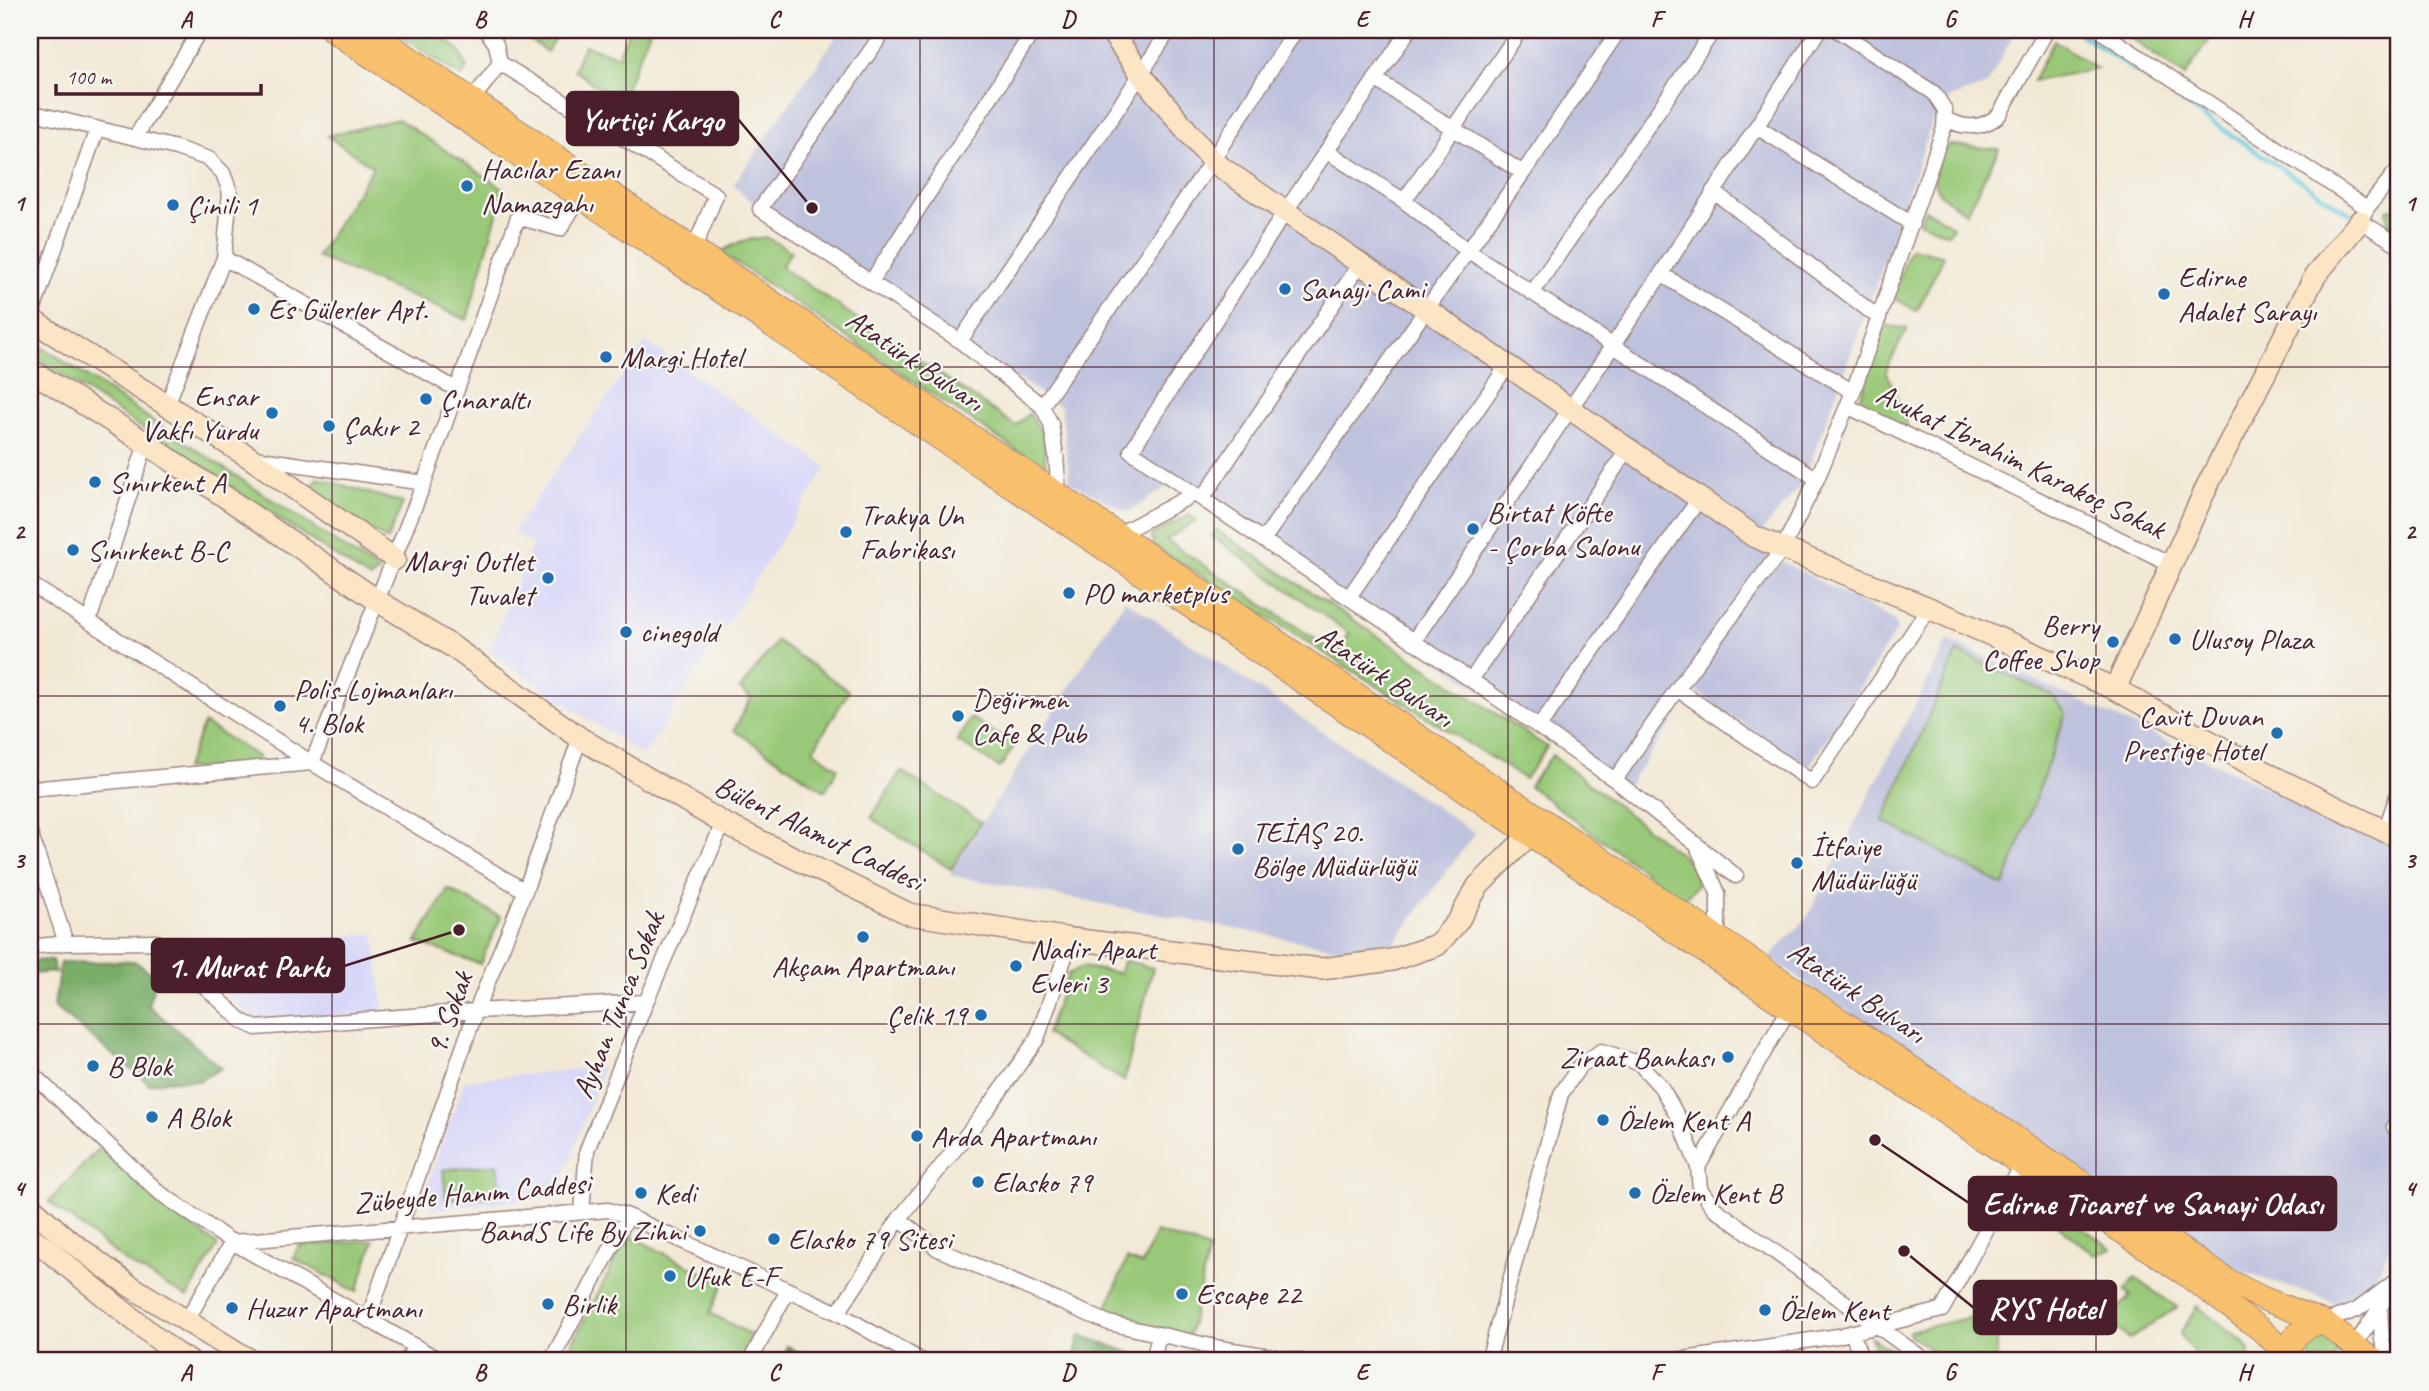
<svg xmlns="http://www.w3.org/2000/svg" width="2429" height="1391" viewBox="0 0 2429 1391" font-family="Caveat,sans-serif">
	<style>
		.built { fill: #d8d7f8 }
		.industrial { fill: #bfc2dd }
		.green { fill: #99c978; stroke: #727452; stroke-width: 2 }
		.forest { fill: #7aad68; stroke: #62664a; stroke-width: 2 }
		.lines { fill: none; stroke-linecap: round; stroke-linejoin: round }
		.stream { stroke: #60c8dc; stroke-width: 4.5 }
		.street-casing { stroke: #9e8480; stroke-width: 17 }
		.secondary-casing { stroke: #9e8480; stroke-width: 24 }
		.primary-casing { stroke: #9e8480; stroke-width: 25 }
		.street { stroke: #fff; stroke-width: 14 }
		.secondary { stroke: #fce5c4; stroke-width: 21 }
		.primary { stroke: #f8bf6c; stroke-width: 23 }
		.grid { fill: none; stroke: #4a1f2b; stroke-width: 2; stroke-opacity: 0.55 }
		.poi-dot { fill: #1f6fb2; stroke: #f6f6f2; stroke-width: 2.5 }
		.labels { text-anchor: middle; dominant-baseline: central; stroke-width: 5; stroke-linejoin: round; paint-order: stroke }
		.poi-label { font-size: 30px; fill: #4a1f2b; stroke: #f6f6f2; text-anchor: start }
		.street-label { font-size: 30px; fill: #4a1f2b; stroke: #f6f6f2 }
		.leader { fill: none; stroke: #4a1f2b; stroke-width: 2.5 }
		.callout-dot { fill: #4a1f2b; stroke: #f6f6f2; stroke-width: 2.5 }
		.callout { fill: #4a1f2b; stroke: #4a1f2b; stroke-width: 2.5 }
		.callout-label { font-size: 32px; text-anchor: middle; font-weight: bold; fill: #fff }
		.neatline { fill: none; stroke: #4a1f2b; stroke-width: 2.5 }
		.grid-label { font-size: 23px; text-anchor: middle; font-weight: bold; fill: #4a1f2b }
	</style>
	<rect width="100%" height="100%" fill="#f6f6f2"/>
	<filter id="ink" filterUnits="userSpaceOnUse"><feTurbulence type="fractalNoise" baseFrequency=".0143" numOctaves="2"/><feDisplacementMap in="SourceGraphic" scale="14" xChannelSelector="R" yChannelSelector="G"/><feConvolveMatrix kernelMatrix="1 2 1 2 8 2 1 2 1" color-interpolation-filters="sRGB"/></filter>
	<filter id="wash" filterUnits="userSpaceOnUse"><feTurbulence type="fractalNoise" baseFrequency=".00686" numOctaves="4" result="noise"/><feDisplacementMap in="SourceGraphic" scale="28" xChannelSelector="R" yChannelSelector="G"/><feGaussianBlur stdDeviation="1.57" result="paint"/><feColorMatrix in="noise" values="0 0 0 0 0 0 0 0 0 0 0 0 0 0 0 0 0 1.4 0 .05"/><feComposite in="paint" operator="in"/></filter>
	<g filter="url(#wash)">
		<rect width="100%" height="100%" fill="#f2e9d5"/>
		<path class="built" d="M646 342 827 467 643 756 489 651 533 544 513 532Z
			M374 933 384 1012 257 1021 182 952Z
			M603 1067 560 1188 552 1197 432 1209 424 1193 465 1080Z"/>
		<path class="industrial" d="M841 30H2016L1987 85 1950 98 1932 122 1891 243 1804 481 1751 545 1895 621 1897 630 1808 768 1694 690 1626 789 1176 481 1128 512 1070 482 1061 407 760 209 733 185Z
			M1125 600 1475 833 1384 957 949 875Z
			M1948 640 2397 848 2399 842V1230L2370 1286 2335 1302 2221 1265 1769 958 1806 919Z"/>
		<path class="green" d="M391 30H431L458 49 467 67 462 77Z
			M517 30H550L555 37 547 52Z
			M629 30H650L620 103 574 70 584 45 618 56Z
			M2119 30H2213L2209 41 2185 76Z
			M2054 40 2097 69 2033 81Z
			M398 119 504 189 467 320 317 257 373 167 327 136Z
			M1950 145 1999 149 1966 213C1945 196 1927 193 1937 164 1941 156 1942 151 1950 145Z
			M2399 207V233L2389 227 2386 210Z
			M1925 209 1953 226 1948 234 1919 222Z
			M766 237 791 251 781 267 1016 426 1029 413 1043 434 1046 470 720 252 742 241Z
			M1913 248 1944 256 1917 311 1896 299 1894 294 1910 249Z
			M1884 325 1907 329 1886 370 1909 430 1858 405Z
			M30 339 379 571 370 579 30 354Z
			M318 478 403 503 387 540 310 492Z
			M1189 515 1196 521 1166 540 1339 655 1349 633 1212 536 1216 530 1547 747 1525 779 1154 546 1151 535Z
			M777 641 849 691 813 750 838 768 825 791 734 730 751 698 740 689Z
			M1957 651 2052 695 2066 713 2004 886 1883 821Z
			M971 718 1015 745 1000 768 957 741Z
			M204 723 258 757 256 765 185 769Z
			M1552 755 1690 862 1697 885 1683 900 1529 786Z
			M901 771 981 822 951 869 871 818Z
			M448 889 501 917 480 964 416 942Z
			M1123 960 1153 968 1124 1081 1046 1034 1068 974 1082 967 1120 973Z
			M99 1148 174 1215 218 1245 187 1297 126 1262 49 1202Z
			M498 1164 501 1195 446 1200 443 1170Z
			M2056 1208 2112 1249 2095 1255 2059 1226Z
			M1156 1232 1209 1249 1189 1336 1104 1315 1127 1259 1142 1265Z
			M628 1235 724 1283 710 1313 753 1336 739 1361H563Z
			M374 1240 357 1292 293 1258 299 1246Z
			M2134 1278 2177 1307 2130 1339 2106 1320 2131 1296 2125 1290Z
			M2197 1306 2245 1343 2250 1350 2249 1361H2200L2180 1334Z
			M1972 1317 1995 1328 1997 1361H1947L1910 1335 1909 1331Z
			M2324 1332 2340 1348 2333 1361H2313L2307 1352C2307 1339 2313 1336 2324 1332Z
			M1871 1337 1907 1361H1879Z"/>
		<path class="forest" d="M52 960 55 972 30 974V961Z
			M134 961 157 977 148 1005 221 1068 199 1081 172 1080 149 1084 54 1007 60 963Z
			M1080 1335 1134 1354 1132 1361H1073Z
			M787 1346 815 1361H784V1355Z"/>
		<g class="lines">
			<path class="stream" d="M2074 30 2353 216"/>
		</g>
	</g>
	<g filter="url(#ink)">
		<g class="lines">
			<g class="street-casing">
				<path id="street" d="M885 30 760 209 960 341 1042 406 1051 424 1056 456 1059 494
					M1409 30 1285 212 1131 451 1471 680 1615 780 1736 876
					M2099 30 2367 208
					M500 63 716 195 694 249
					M1375 79 1523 173
					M472 100 500 63 496 44 486 30
					M30 112 176 148 209 159 223 173 230 192 224 258 167 405
					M1946 119C1964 129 1983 129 1999 115L2047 30
					M1757 127 1912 224
					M135 138 200 30
					M1328 152 1404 201 1467 250 1817 479
					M2399 168 2367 208 2360 221 2399 245
					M1713 191 1879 318
					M1404 201 1520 30
					M224 258 456 389
					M1661 274 1853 392
					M871 282 1034 30
					M1532 293 1714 30
					M30 319 97 129
					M960 341 1141 74 1169 30
					M1042 406 1212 161 1296 30
					M1847 406 2171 564
					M254 458 424 483
					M1202 499 1360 264
					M1119 534 1194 494
					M1263 540 1523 173 1619 30
					M30 584 312 763 525 891
					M1349 597 1507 366
					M89 621 146 443
					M1413 642 1661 274 1819 30
					M1471 680 1628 449
					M1677 689 1812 782 1929 608
					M1539 727 1699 499
					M1615 780 1677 689 1783 548 1817 479 1853 392 1944 128 1945 110 1934 93 1837 30
					M30 789 312 763 424 483 518 217 560 229 580 197
					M2385 831 2399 790
					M30 832 66 943
					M1697 846 1718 893V935
					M30 947 66 943 157 942 242 1021 256 1028 476 1011 646 1002
					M30 1072 160 1193 232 1242 441 1361
					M2394 1127 2399 1129
					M1698 1167 1789 1009
					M582 1211 587 1150 646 1002 723 823
					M899 1219 938 1249 1109 1323 1220 1348 1301 1361
					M232 1242 608 1210 628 1216 838 1313 922 1361
					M2380 1308 2382 1340 2389 1361
					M838 1313 899 1219 988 1108 1037 1039 1071 939
					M368 1319 476 1011 525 891 580 738
					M187 1320 232 1242
					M2323 1322 2357 1310 2397 1280
					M1852 1332 1862 1361
					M2355 1345 2390 1292
					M407 1361 414 1347
					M551 1361 628 1216
					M750 1361 788 1290
					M1153 1361 1159 1334
					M1488 1361 1561 1094 1579 1067 1601 1051 1639 1063 1661 1087 1679 1119 1698 1167 1700 1189 1714 1208 1926 1361
					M1671 1361 1838 1336 1942 1310 2022 1165"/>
			</g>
			<g class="secondary-casing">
				<path id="secondary" d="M1110 30 1146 81 1212 161 1755 537 1929 608 2115 689 2274 777 2399 838
					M30 319 249 457 395 559
					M30 370 146 443 378 601 453 647 580 738 723 823 909 914 1071 939 1321 969 1392 960 1437 945 1458 921 1478 886 1529 835
					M2115 689 2208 484 2315 276 2360 221
					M30 1206 61 1234 127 1284 251 1361
					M30 1236 175 1353 189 1361"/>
			</g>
			<g class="primary-casing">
				<path id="primary" d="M332 30 2182 1272 2260 1329 2295 1361
					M368 30C987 448 1609 862 2227 1280L2262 1298 2323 1322 2374 1361
					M2289 1355C2290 1335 2305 1326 2323 1322"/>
			</g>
			<use href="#street" class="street"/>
			<use href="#secondary" class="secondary"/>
			<use href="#primary" class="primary"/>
		</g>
	</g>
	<path class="grid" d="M332 30V1361M626 30V1361M920 30V1361M1214 30V1361M1508 30V1361M1802 30V1361M2096 30V1361M30 367H2399M30 696H2399M30 1024H2399"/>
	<g class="poi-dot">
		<circle cx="467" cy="186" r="7"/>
		<circle cx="173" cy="205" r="7"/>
		<circle cx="1285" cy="289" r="7"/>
		<circle cx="2164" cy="294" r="7"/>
		<circle cx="254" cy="309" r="7"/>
		<circle cx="606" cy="357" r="7"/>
		<circle cx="426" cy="399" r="7"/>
		<circle cx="272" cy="413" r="7"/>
		<circle cx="329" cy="426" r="7"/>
		<circle cx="95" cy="482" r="7"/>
		<circle cx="1473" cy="529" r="7"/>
		<circle cx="846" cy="532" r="7"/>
		<circle cx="73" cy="550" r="7"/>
		<circle cx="548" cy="578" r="7"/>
		<circle cx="1069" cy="593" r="7"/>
		<circle cx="626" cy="632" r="7"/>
		<circle cx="2175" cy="639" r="7"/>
		<circle cx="2113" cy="642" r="7"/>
		<circle cx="280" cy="706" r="7"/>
		<circle cx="958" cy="716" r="7"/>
		<circle cx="2277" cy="733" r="7"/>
		<circle cx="1238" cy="849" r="7"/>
		<circle cx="1797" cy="863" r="7"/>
		<circle cx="863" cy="937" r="7"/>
		<circle cx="1016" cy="966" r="7"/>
		<circle cx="981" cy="1015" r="7"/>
		<circle cx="1728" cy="1057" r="7"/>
		<circle cx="93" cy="1066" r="7"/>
		<circle cx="152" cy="1117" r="7"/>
		<circle cx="1603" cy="1120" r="7"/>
		<circle cx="917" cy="1136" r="7"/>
		<circle cx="978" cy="1182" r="7"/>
		<circle cx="641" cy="1193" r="7"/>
		<circle cx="1635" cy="1193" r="7"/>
		<circle cx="700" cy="1231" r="7"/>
		<circle cx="774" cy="1239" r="7"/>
		<circle cx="670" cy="1276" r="7"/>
		<circle cx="1182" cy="1294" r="7"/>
		<circle cx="548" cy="1304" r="7"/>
		<circle cx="232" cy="1308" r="7"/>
		<circle cx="1765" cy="1310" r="7"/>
	</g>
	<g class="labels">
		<g class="poi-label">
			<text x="481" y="169">Hacılar Ezanı<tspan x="481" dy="34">Namazgahı</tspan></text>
			<text x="187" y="205">Çinili 1</text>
			<text x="2178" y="277">Edirne<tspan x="2178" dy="34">Adalet Sarayı</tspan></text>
			<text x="1299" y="289">Sanayi Cami</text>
			<text x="268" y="309">Es Gülerler Apt.</text>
			<text x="620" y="357">Margi Hotel</text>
			<text x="258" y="396" text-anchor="end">Ensar<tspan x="258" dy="34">Vakfı Yurdu</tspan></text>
			<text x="440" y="399">Çınaraltı</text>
			<text x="343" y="426">Çakır 2</text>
			<text x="109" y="482">Sınırkent A</text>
			<text x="1487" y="512">Birtat Köfte<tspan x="1487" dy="34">- Çorba Salonu</tspan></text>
			<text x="860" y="515">Trakya Un<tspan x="860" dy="34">Fabrikası</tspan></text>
			<text x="87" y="550">Sınırkent B-C</text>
			<text x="534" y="561" text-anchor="end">Margi Outlet<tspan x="534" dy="34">Tuvalet</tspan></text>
			<text x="1083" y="593">PO marketplus</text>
			<text x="2099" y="625" text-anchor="end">Berry<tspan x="2099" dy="34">Coffee Shop</tspan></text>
			<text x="640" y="632">cinegold</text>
			<text x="2189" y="639">Ulusoy Plaza</text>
			<text x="294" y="689">Polis Lojmanları<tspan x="294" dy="34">4. Blok</tspan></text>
			<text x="972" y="699">Değirmen<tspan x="972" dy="34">Cafe &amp; Pub</tspan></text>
			<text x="2263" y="716" text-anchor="end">Cavit Duvan<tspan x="2263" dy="34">Prestige Hotel</tspan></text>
			<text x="1252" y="832">TEİAŞ 20.<tspan x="1252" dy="34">Bölge Müdürlüğü</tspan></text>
			<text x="1811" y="846">İtfaiye<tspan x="1811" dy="34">Müdürlüğü</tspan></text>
			<text x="1030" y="949">Nadir Apart<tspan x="1030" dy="34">Evleri 3</tspan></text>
			<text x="863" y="966" text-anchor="middle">Akçam Apartmanı</text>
			<text x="967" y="1015" text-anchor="end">Çelik 19</text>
			<text x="1714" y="1057" text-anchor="end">Ziraat Bankası</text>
			<text x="107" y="1066">B Blok</text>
			<text x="166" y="1117">A Blok</text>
			<text x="1617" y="1120">Özlem Kent A</text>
			<text x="931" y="1136">Arda Apartmanı</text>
			<text x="992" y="1182">Elasko 79</text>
			<text x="655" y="1193">Kedi</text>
			<text x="1649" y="1193">Özlem Kent B</text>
			<text x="686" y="1231" text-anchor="end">BandS Life By Zihni</text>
			<text x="788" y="1239">Elasko 79 Sitesi</text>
			<text x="684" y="1276">Ufuk E-F</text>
			<text x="1196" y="1294">Escape 22</text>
			<text x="562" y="1304">Birlik</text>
			<text x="246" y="1308">Huzur Apartmanı</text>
			<text x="1779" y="1310">Özlem Kent</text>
		</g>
		<g class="street-label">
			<text transform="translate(915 360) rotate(34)">Atatürk Bulvarı</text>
			<text transform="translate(2021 461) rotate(26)">Avukat İbrahim Karakoç Sokak</text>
			<text transform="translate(1385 676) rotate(34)">Atatürk Bulvarı</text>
			<text transform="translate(819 833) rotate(26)">Bülent Alamut Caddesi</text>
			<text transform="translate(1857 992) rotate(34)">Atatürk Bulvarı</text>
			<text transform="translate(618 1005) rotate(-68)">Ayhan Tunca Sokak</text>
			<text transform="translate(449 1013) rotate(-70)">9. Sokak</text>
			<text transform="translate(472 1193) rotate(-5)">Zübeyde Hanım Caddesi</text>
		</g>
	</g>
	<path class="leader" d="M812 208L738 119M459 930L344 966M1875 1140L1969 1203M1904 1251L1974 1308"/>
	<g class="callout-dot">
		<circle cx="812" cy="208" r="7"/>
		<circle cx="459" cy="930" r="7"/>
		<circle cx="1875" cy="1140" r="7"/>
		<circle cx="1904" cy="1251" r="7"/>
	</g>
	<g class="callout">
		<rect x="567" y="92" width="171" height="53" rx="7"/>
		<rect x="152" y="939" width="192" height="53" rx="7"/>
		<rect x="1969" y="1177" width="367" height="53" rx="7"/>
		<rect x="1974" y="1281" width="142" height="53" rx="7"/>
	</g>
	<g class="callout-label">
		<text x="652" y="130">Yurtiçi Kargo</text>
		<text x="248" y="977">1. Murat Parkı</text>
		<text x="2153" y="1214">Edirne Ticaret ve Sanayi Odası</text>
		<text x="2045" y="1319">RYS Hotel</text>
	</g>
	<rect width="2429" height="1391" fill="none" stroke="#f6f6f2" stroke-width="77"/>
	<path d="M56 84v10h205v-10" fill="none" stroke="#4a1f2b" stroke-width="3.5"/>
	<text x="66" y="84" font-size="21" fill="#4a1f2b" stroke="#f6f6f2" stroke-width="5" paint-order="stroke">100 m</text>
	<rect x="38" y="38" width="2352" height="1314" class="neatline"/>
	<g class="grid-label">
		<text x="186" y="27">A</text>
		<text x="480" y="27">B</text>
		<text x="774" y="27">C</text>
		<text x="1068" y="27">D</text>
		<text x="1362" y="27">E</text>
		<text x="1656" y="27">F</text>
		<text x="1950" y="27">G</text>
		<text x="2244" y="27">H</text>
		<text x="19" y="211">1</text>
		<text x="2410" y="211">1</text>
		<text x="19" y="539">2</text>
		<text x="2410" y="539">2</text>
		<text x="19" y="868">3</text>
		<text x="2410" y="868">3</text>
		<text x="19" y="1196">4</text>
		<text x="2410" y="1196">4</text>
		<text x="186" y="1380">A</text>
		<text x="480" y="1380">B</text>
		<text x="774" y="1380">C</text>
		<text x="1068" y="1380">D</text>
		<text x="1362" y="1380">E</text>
		<text x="1656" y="1380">F</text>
		<text x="1950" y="1380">G</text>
		<text x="2244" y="1380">H</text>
	</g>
</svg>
